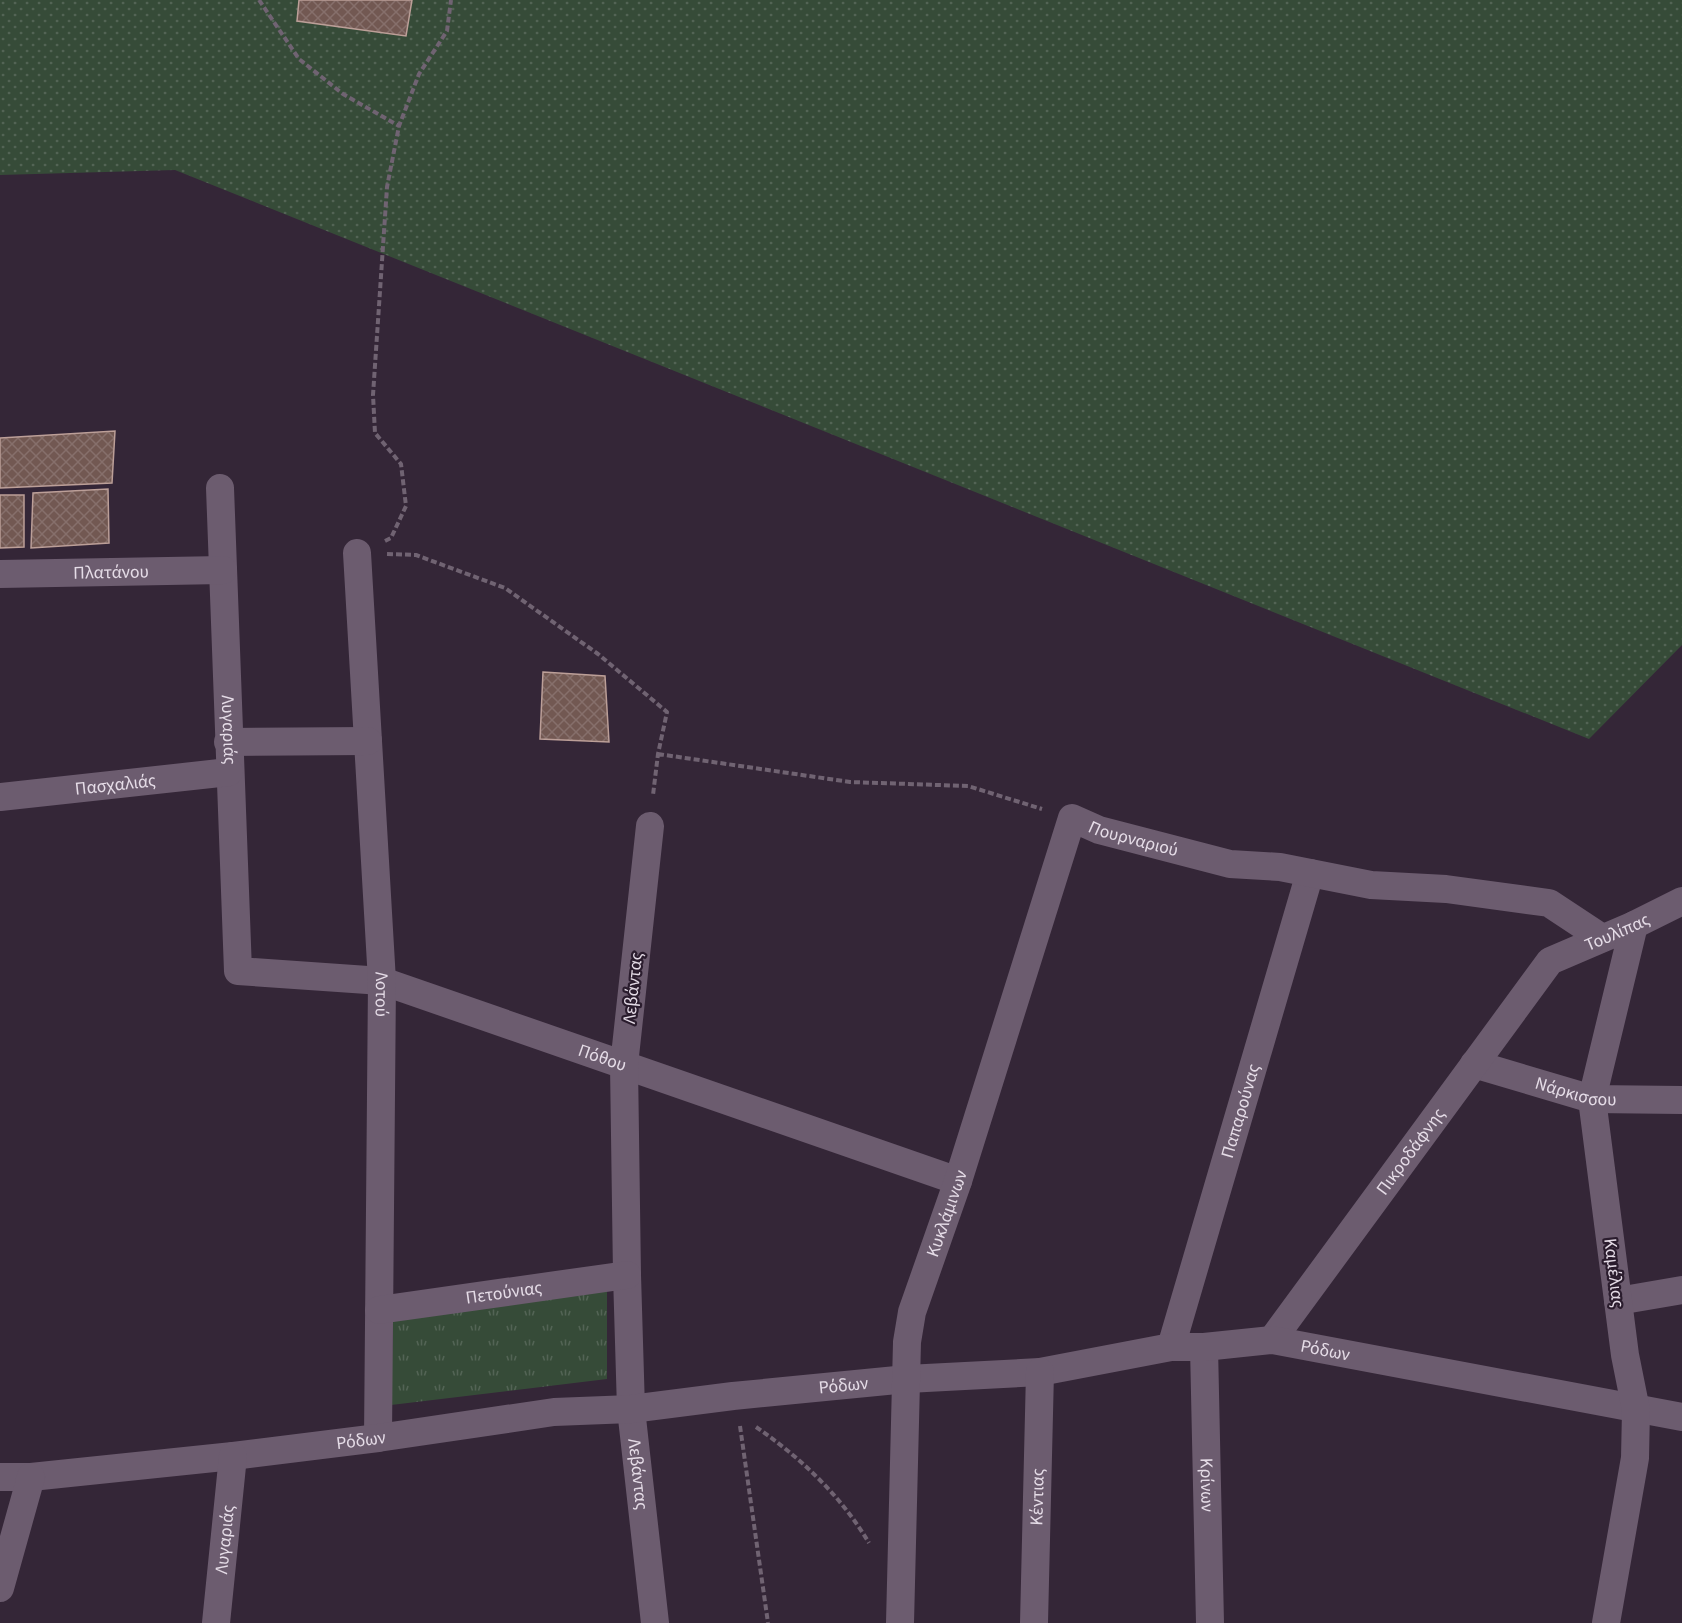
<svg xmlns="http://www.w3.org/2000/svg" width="1682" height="1623" viewBox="0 0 1682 1623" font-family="'Source Sans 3',sans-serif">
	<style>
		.grass { fill: url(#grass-dots) }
		.park { fill: url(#park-tufts) }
		.building { fill: url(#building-cross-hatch); stroke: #bc9f98; stroke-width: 1.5 }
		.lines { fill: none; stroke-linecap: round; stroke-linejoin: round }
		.path { stroke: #706372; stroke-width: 4; stroke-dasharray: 6 3; stroke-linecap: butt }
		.street { stroke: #6c5c6f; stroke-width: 28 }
		.labels { text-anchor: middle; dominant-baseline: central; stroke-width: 4.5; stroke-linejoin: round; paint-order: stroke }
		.street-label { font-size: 18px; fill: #e5dce7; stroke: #2a1c2d }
	</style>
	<defs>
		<pattern id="grass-dots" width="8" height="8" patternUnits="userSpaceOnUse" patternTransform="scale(1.5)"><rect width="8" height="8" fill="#364b38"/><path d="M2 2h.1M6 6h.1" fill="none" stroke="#536455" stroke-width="1.8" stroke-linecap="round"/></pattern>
		<pattern id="park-tufts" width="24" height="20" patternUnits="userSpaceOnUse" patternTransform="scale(1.5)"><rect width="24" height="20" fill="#364b38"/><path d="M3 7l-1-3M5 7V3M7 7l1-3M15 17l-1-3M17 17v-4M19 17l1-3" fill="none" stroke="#536455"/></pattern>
		<pattern id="building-cross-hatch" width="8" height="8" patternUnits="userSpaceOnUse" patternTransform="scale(1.5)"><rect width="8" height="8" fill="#725852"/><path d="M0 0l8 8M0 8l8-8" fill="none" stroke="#866f6b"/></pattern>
	</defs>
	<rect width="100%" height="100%" fill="#342637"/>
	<path class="grass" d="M0 0H1682V645L1589 739 175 170 0 175Z"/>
	<path class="park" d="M607 1289V1379L391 1405 393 1321Z"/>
	<path class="building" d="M299 0H412L406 36 297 21Z
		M115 431 112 483 0 488V438Z
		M108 489 109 543 31 548 33 493Z
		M0 495H24V547L0 548Z
		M543 672 605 676 609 742 540 739Z"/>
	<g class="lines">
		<path class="path" d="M259 0 299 59 343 94 399 126
			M385 541 391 538 406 506 401 464 375 433 373 395 387 187 399 126 419 74 447 31 451 0
			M387 554 416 555 505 588 598 654 667 712 658 754 653 795
			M658 754 850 782 968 786 1042 809
			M740 1426 768 1623
			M756 1427C800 1457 842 1497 869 1543"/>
		<g class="street">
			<path id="s1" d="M220 488 238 971 382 981 958 1181"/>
			<path id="s2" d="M357 553 382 981 378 1438"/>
			<path id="s3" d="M0 574 223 570"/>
			<path d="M228 742 368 741"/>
			<path id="s4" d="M0 797 229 772"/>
			<path id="s5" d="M650 826 624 1065 627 1275 631 1409 655 1623"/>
			<path id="s6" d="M1474 1064 1592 1099 1682 1100"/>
			<path d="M1618 1301 1682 1290"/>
			<path id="s7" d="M379 1310 627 1275"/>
			<path id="s8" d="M1272 1340 1550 961 1634 925 1682 901"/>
			<path id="s9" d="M1171 1347 1310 873"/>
			<path id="s10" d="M1204 1347 1210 1623"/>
			<path id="s11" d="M0 1477H31L233 1456 378 1438 554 1412 631 1409 733 1396 907 1379 1040 1372 1171 1347H1204L1272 1340 1682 1417"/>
			<path d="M0 1588 31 1477"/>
			<path id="s12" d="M216 1623 233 1456"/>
			<path id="s13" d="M900 1623 907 1342 912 1312 958 1181 1072 818 1099 830 1230 864 1280 867 1371 885 1446 889 1549 903 1602 938"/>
			<path id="s14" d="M1034 1623 1040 1372"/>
			<path d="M1606 1623 1635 1458 1636 1410 1625 1355 1592 1099 1634 925"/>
		</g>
	</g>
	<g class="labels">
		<g class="street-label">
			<text stroke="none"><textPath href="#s3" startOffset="111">Πλατάνου</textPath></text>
			<text stroke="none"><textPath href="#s1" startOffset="242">Λυγαριάς</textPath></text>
			<text stroke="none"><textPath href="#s4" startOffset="116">Πασχαλιάς</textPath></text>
			<text stroke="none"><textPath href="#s13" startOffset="896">Πουρναριού</textPath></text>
			<text stroke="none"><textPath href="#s8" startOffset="543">Τουλίπας</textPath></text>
			<text transform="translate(633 988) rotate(-84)">Λεβάντας</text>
			<text stroke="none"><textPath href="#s2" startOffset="442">Λοτού</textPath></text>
			<text stroke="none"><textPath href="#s1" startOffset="861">Πόθου</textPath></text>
			<text stroke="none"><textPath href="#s6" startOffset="106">Νάρκισσου</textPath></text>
			<text stroke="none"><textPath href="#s9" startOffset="246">Παπαρούνας</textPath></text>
			<text stroke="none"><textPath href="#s8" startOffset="234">Πικροδάφνης</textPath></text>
			<text stroke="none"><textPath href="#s13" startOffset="416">Κυκλάμινων</textPath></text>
			<text transform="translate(1614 1273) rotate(83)">Καμέλιας</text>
			<text stroke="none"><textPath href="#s7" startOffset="126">Πετούνιας</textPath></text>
			<text stroke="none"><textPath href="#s11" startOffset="1335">Ρόδων</textPath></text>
			<text stroke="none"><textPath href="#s11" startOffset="849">Ρόδων</textPath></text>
			<text stroke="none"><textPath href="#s11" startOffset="363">Ρόδων</textPath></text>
			<text stroke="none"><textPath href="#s5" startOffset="650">Λεβάντας</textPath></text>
			<text stroke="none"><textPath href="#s10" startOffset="138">Κρίνων</textPath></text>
			<text stroke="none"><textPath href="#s14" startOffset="126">Κέντιας</textPath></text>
			<text stroke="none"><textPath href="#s12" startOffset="84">Λυγαριάς</textPath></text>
		</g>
	</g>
</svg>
